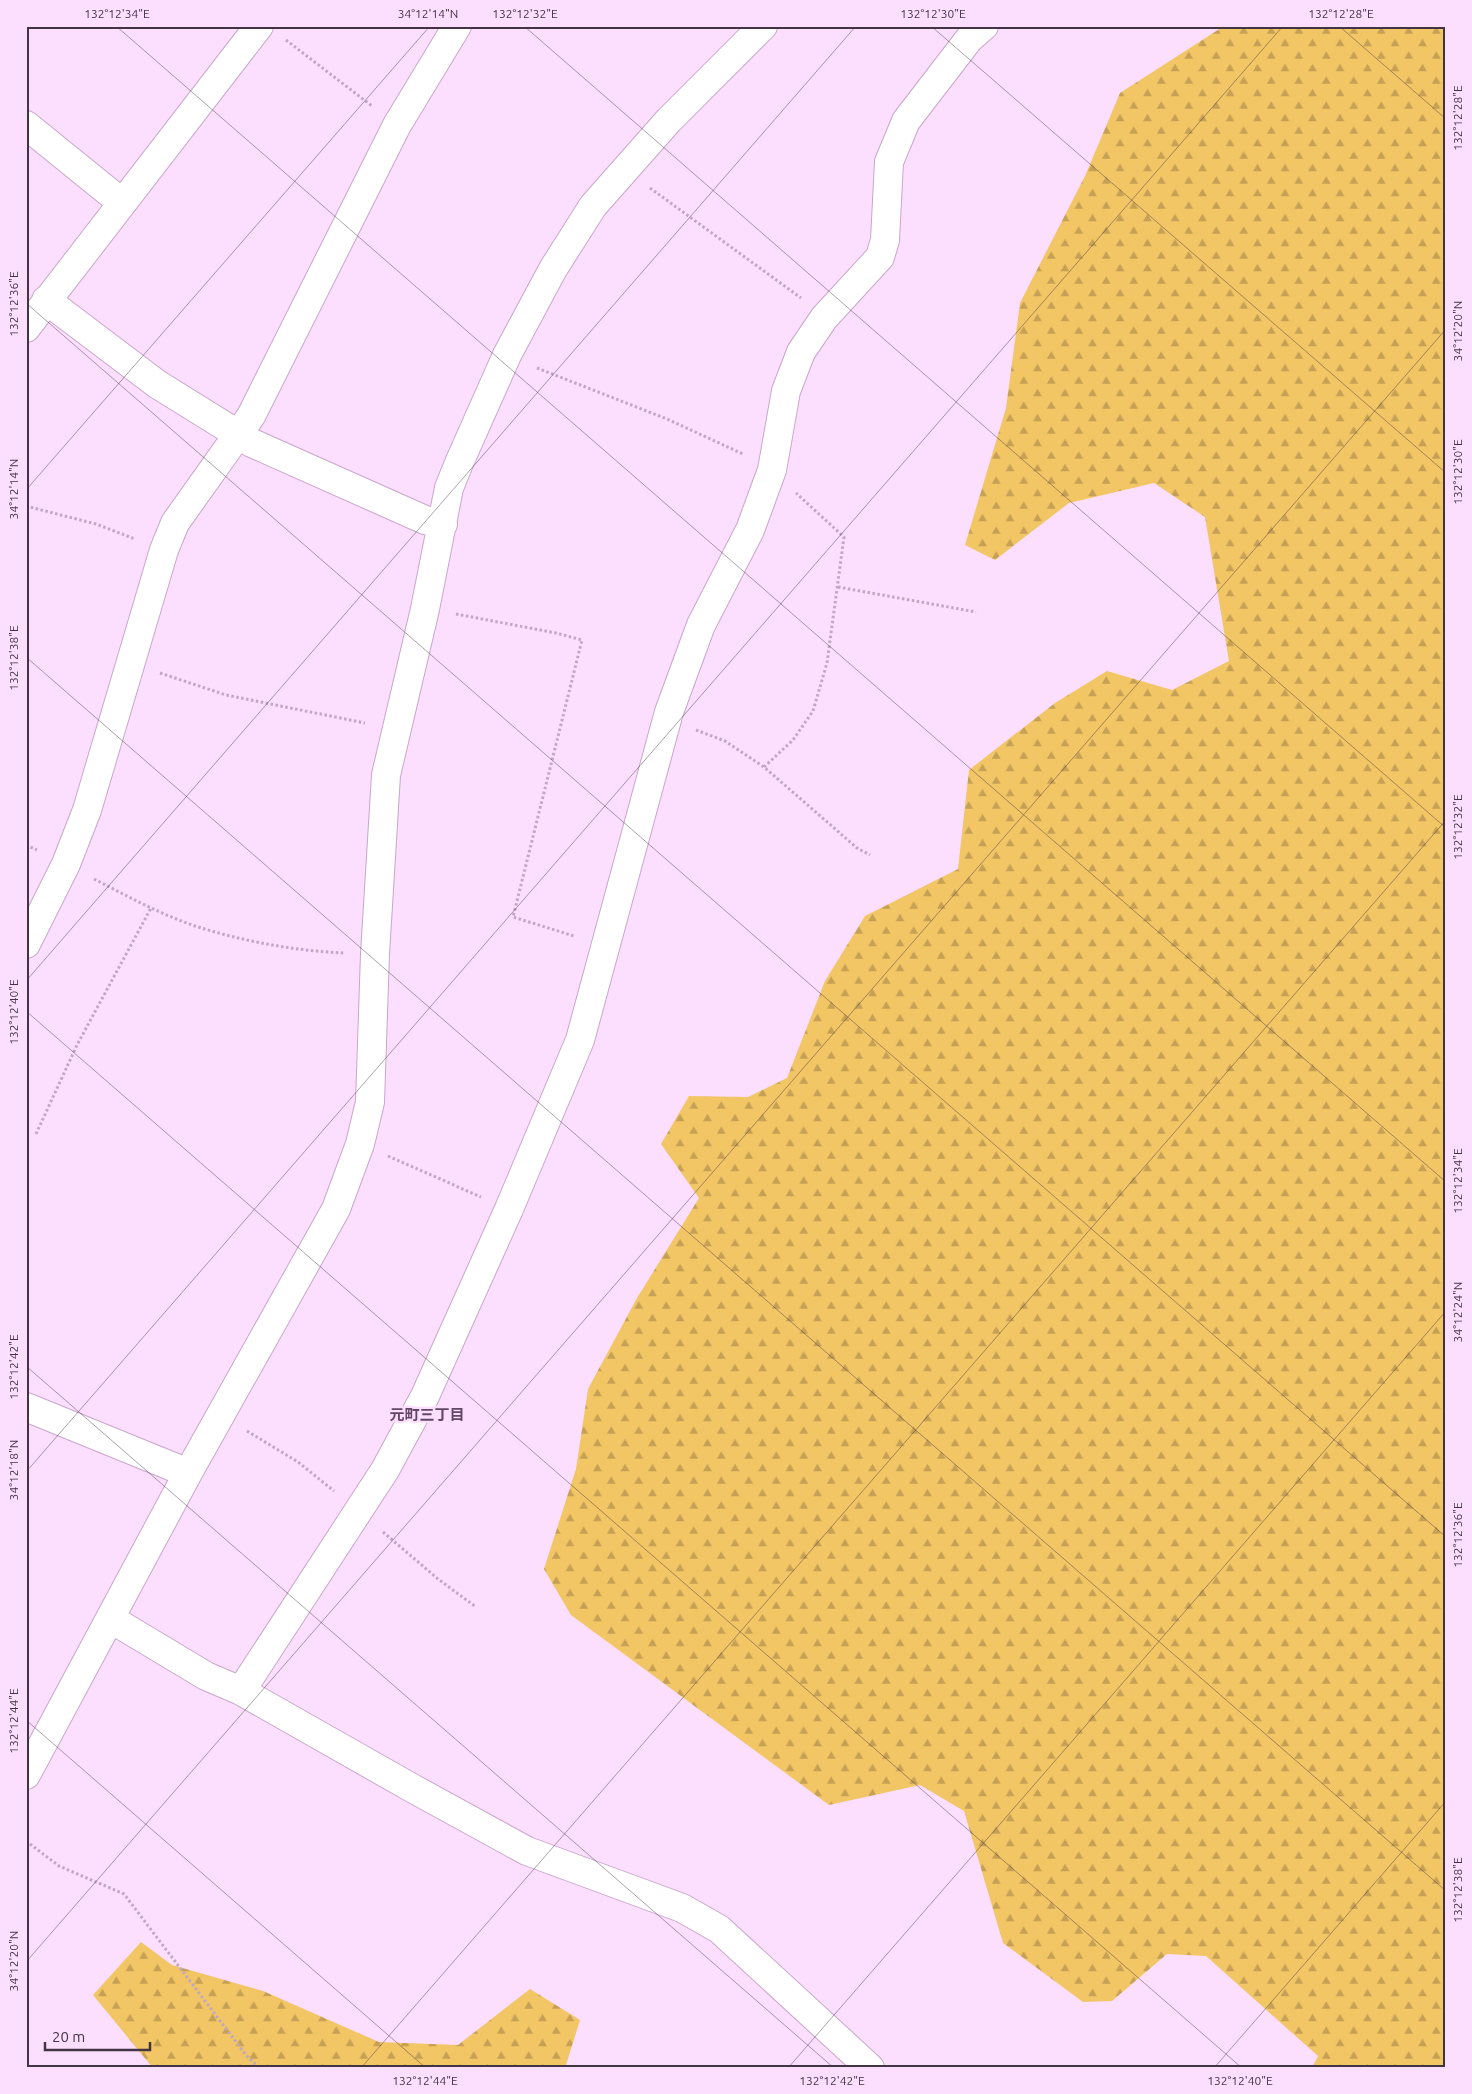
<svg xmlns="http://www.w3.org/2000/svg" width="1472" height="2094" viewBox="0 0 1472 2094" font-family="Ubuntu,'Noto Sans JP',sans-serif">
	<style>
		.forest { fill: url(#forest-firs) }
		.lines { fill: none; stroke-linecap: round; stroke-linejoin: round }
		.minor-casing { stroke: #c9a6cb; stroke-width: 30 }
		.path { stroke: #c0a8c2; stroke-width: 3; stroke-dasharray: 2.5 2.5; stroke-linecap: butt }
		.minor { stroke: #fff; stroke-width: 28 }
		.ticks { fill: none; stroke: #423443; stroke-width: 1; stroke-opacity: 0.45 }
		.labels { text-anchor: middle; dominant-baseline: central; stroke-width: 4.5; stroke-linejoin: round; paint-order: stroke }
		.neighbourhood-label { font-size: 15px; font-weight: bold; fill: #644666; stroke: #fcdffe }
		.neatline { fill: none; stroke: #423443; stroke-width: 2 }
		.ticks-label { font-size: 12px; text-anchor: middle; fill: #423443 }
	</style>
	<defs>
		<pattern id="forest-firs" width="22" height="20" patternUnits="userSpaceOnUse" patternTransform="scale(1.25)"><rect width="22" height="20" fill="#f2c565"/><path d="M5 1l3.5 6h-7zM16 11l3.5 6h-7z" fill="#c6a155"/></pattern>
	</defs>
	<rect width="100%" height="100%" fill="#fcdffe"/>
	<path class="forest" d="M1224 26H1446V2068H1312L1318 2056 1206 1956 1167 1954 1112 2001 1083 2002 1003 1943 964 1811 920 1785 829 1805 571 1615 544 1569 576 1469 588 1389 637 1298 699 1198 661 1144 689 1096 748 1097 787 1078 825 981 865 916 958 869 969 770 1055 703 1107 671 1172 690 1229 661 1205 517 1154 483 1069 503 995 560 965 545 1006 408 1020 303 1085 176 1120 93Z
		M141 1942 172 1965 263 1991 379 2042 458 2045 530 1989 580 2020 565 2068H153L93 1995Z"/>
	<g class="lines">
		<g class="minor-casing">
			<path id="minor" d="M26 125 121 202
				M46 300 157 384 252 443 425 520 443 524
				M26 328 259 26
				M26 944 66 864 87 810 164 550 175 523 251 416 397 125 457 26
				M26 1407 188 1473
				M111 1619 206 1676 241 1691 412 1788 527 1851 682 1908 719 1929 870 2068
				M241 1691 385 1470 425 1396 509 1209 580 1040 669 712 701 625 750 530 772 470 786 391 801 352 824 318 880 257 885 240 889 162 906 121 969 39 984 26
				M26 1775 188 1473 336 1209 360 1144 370 1102 375 954 386 775 425 609 449 488 459 463 507 355 553 269 593 206 669 120 763 26"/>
		</g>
		<path class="path" d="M286 40 372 106
			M650 188 801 298
			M537 368 667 419 743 454
			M26 506 96 524 135 539
			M838 587 976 612
			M456 614 556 633 582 640 513 917 574 936
			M160 673 226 695 365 723
			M696 730 725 741 764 767 857 848 870 855
			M764 767 793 740 813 711 827 663 844 537 796 493
			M26 845 37 850
			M94 879C127 896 160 914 195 926 242 941 295 951 345 953
			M36 1134 77 1045 151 908
			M388 1156 481 1197
			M247 1431 298 1462 334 1491
			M383 1532 438 1579 476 1607
			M26 1841 59 1866 124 1894 246 2055 259 2068"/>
		<use href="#minor" class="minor"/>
	</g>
	<path class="ticks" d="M116 26 1446 1182M524 26 1446 828M931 26 1446 473M1339 26 1446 119M26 303 1446 1537M26 490 430 26M26 657 1446 1891M26 981 856 26M26 1011 1242 2068M26 1366 834 2068M26 1472 1283 26M26 1720 426 2068M26 1962 1446 329M361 2068 1446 820M788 2068 1446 1311M1214 2068 1446 1801"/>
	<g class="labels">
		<g class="neighbourhood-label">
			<text x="427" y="1414">元町三丁目</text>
		</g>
	</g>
	<rect width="1472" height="2094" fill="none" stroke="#fcdffe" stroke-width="55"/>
	<path d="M45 2042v8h105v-8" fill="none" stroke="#423443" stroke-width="2.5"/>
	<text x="52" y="2042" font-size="15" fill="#423443" stroke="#fcdffe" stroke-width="4" paint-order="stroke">20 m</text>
	<rect x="28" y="28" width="1416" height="2038" class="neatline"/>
	<g class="ticks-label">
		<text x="117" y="18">132°12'34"E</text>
		<text x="428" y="18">34°12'14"N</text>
		<text x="525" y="18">132°12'32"E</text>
		<text x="933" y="18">132°12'30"E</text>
		<text x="1341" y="18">132°12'28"E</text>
		<text transform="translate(1458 118) rotate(-90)" y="4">132°12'28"E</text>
		<text transform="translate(14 304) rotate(-90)" y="4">132°12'36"E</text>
		<text transform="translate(1458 331) rotate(-90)" y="4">34°12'20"N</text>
		<text transform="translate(1458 472) rotate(-90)" y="4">132°12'30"E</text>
		<text transform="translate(14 489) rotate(-90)" y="4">34°12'14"N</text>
		<text transform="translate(14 658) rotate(-90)" y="4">132°12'38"E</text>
		<text transform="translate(1458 827) rotate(-90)" y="4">132°12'32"E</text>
		<text transform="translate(14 1012) rotate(-90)" y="4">132°12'40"E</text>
		<text transform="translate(1458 1181) rotate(-90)" y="4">132°12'34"E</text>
		<text transform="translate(1458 1312) rotate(-90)" y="4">34°12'24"N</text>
		<text transform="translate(14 1367) rotate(-90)" y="4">132°12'42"E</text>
		<text transform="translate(14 1470) rotate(-90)" y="4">34°12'18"N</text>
		<text transform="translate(1458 1535) rotate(-90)" y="4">132°12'36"E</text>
		<text transform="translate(14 1721) rotate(-90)" y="4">132°12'44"E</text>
		<text transform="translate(1458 1890) rotate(-90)" y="4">132°12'38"E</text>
		<text transform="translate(14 1961) rotate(-90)" y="4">34°12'20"N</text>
		<text x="425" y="2085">132°12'44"E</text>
		<text x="832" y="2085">132°12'42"E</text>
		<text x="1240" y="2085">132°12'40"E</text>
	</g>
</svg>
